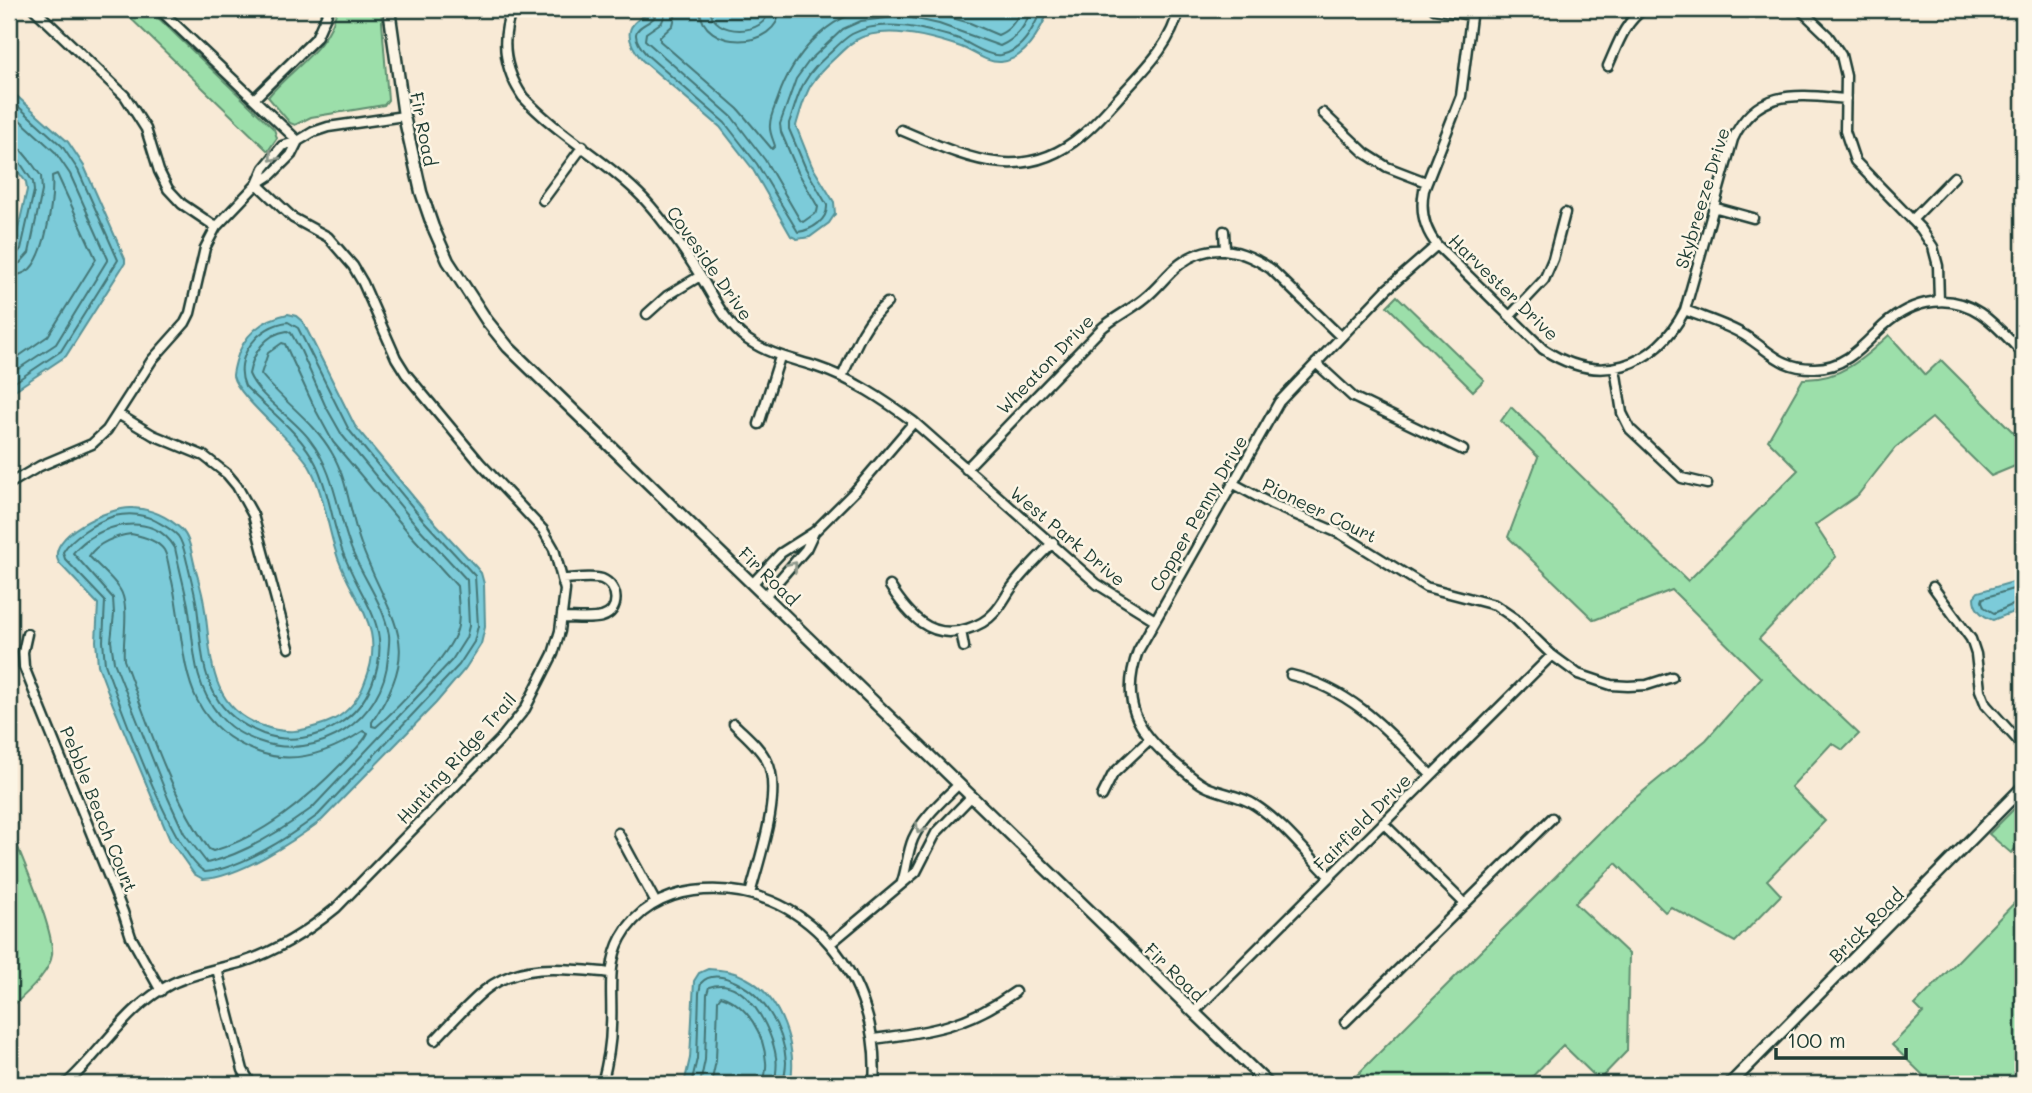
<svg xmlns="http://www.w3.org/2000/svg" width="2032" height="1093" viewBox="0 0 2032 1093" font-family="Mali,sans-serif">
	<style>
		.green { fill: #9cdfaa; stroke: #5e8e6f; stroke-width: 2 }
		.water { fill: #7ccbd9; stroke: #579297; stroke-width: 2 }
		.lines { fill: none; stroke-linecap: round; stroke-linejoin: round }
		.shore { stroke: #447676; stroke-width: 2 }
		.minor-casing { stroke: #1f3d34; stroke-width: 13 }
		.tertiary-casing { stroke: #1f3d34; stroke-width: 15 }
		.minor { stroke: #fcf5e5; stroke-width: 8 }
		.tertiary { stroke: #fcf5e5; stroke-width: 10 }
		.oneway { stroke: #8e998c }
		.labels { text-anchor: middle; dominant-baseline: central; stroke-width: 5; stroke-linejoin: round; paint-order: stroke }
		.street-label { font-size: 18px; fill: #1f3d34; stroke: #fcf5e5 }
	</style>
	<rect width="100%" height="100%" fill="#f8ead6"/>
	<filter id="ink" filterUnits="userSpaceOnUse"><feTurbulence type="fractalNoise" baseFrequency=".0143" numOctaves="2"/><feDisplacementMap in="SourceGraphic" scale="14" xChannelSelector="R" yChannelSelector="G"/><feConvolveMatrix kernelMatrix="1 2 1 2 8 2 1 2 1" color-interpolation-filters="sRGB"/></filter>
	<g filter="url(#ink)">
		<path class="green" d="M121 9H149L274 129 277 138 268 151Z
			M337 9H381L388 100 384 105 311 117 295 125 290 123 268 97C292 68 329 49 337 9Z
			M1397 296 1484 380 1473 391 1387 306Z
			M1889 335 1925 375 1941 360 2023 442V466L2020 464 1991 476 1932 418 1895 448 1858 495 1815 525 1836 557 1759 639 1859 734 1843 750 1832 743 1791 787 1825 821 1767 880 1781 895 1735 942 1671 907 1665 912 1616 863 1575 903 1629 954 1627 1051 1599 1080 1563 1045 1525 1084H1348L1629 803 1706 740 1761 678 1672 590 1594 620 1508 537 1538 457 1501 421 1511 407 1688 581 1798 470 1768 440 1803 379C1840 380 1863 359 1889 335Z
			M2023 800V841L2011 853 1989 834Z
			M9 825C19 852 55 930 52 955 50 973 22 998 9 1009Z
			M2023 894V1084H1932L1892 1045 1923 1013 1915 1005Z"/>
		<path class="water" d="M658 9 747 13 769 9H1050C1040 29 1028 59 1001 62 987 63 974 52 961 47 932 37 885 24 856 40 849 44 842 51 836 57 826 66 818 74 811 85 804 97 800 112 796 126L812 166 834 202 835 214 829 223 810 237 797 239 791 236 752 168 720 127 642 60C620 33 628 21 658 9Z
			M9 89 68 142 84 166 125 259V263L66 356 9 394V254L14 246 27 190 26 182 9 160Z
			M288 314 296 316 303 322 355 426 429 516 476 567 481 573 484 584 485 627 481 644 465 669 436 703 322 820C294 841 238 878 203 879L194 874 170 840 113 705 98 665 96 641 98 604 59 563C44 536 111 506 133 508 151 509 168 517 181 529 190 538 191 551 194 563 197 576 202 590 204 604 212 650 206 705 260 725 287 735 300 732 326 723 345 716 358 701 365 682 389 623 349 601 335 549 327 523 322 487 308 464 293 440 237 396 233 376 233 372 235 365 236 361 243 335 262 319 288 314Z
			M2023 579V604L2016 611 1993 620C1982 616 1974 609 1974 597L1978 592Z
			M708 969C722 970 734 971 746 978 780 995 799 1049 790 1084H684L690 1058 694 981 699 973Z"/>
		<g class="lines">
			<path class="shore" d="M658 9C655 30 618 21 647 55L725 123 757 164 798 232C812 230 828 220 827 205L806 169 789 129V123C794 110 797 95 804 83 811 70 821 61 832 51 838 45 845 38 852 34 883 17 925 29 956 38 969 42 987 57 1001 55 1024 51 1034 26 1042 9
				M667 9 662 22 646 33 645 40 732 117 765 160 800 220 803 222 817 212 818 207 798 172 781 132 780 124 796 79 809 61 843 29 861 21 903 16 939 24 1000 46C1018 38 1025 26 1032 9
				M677 9 673 25 660 37V41L738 109 772 149 775 146C773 139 769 132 770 125 770 116 775 107 778 98 792 57 827 14 873 9
				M700 9C701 51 778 51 780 9
				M710 9C712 37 767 37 769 9
				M919 9 970 23 998 35C1010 30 1017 20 1021 9
				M9 98 62 146 78 170 118 260 61 351 9 386
				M9 110 55 152 70 174 108 259 56 344 9 375
				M9 147 21 150 31 162 41 176 42 191 29 253 20 263 9 266
				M9 156 17 158 33 182 34 191 21 249 15 256 9 257
				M9 276C17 276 24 274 30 269 46 253 54 198 52 176L57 174 96 259 48 336 9 363
				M288 322 298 328 349 430 424 521 475 576 478 626 474 642 459 665 318 815C289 837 242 868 205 872 173 855 120 704 105 664L103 641 105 601 65 559 63 552C71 537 98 521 114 516 128 513 144 514 156 521 163 525 172 529 178 536 184 544 185 556 188 566 191 579 195 593 197 607 201 637 200 667 215 695 225 714 243 726 263 734 288 743 316 739 339 724 355 714 365 701 372 684 395 626 360 601 342 550 332 522 329 491 316 464 301 433 268 410 245 386 232 357 259 325 288 322Z
				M287 331 291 333 301 351 325 405 342 435 417 526 467 580 469 626 466 638 452 660 312 808C281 831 245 854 207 863L184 833 168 798 114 662 111 641 114 614 113 598 73 553C96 524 153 509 175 548 179 567 184 586 188 605 195 646 191 681 219 715 229 728 244 736 258 741 318 763 384 720 388 657 388 650 390 642 389 635 384 604 362 577 351 548 337 512 335 472 310 440 294 418 259 398 249 374 253 353 265 334 287 331Z
				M282 343 285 344 315 409 333 442 409 533 457 586C458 599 461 617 457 630 450 655 397 709 376 727L372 726V722C427 641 388 620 361 544 350 515 348 480 332 453 314 421 283 402 261 374L268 353Z
				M131 534C142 536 157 540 164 550 169 559 169 572 172 581 188 652 175 721 258 752 295 766 331 752 363 731L368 733C363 744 351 753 343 762 306 800 265 835 213 851L209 849C171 796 147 721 124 660 122 639 131 605 119 588 111 576 99 567 89 556 97 543 116 536 131 534Z
				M2023 586 1983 598 1982 601 1984 607 1994 613 2023 600
				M691 1084 697 1059 699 993 701 983C709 974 721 976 731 980 763 992 784 1028 786 1062 786 1070 784 1077 783 1084
				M700 1084 705 1060 707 994 709 987C745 974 772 1029 776 1057 778 1067 775 1075 775 1084
				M711 1084 716 1061 718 1000 721 996C748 1005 764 1034 766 1062 767 1070 764 1077 764 1084"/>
			<g class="minor-casing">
				<path id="minor" d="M34 9 125 96 146 129 159 171 168 189 182 204 216 227
					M159 9 298 141
					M512 9C500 40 504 69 523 97 559 136 608 161 645 200 666 223 684 250 701 277 715 300 726 324 748 340 770 355 793 359 817 367 853 379 884 400 914 422L1097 584 1155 620
					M1434 9 1471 15
					M1472 9 1461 96 1424 190C1420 211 1424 229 1437 245L1543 349C1599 386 1654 369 1685 310L1733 139C1757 87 1799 95 1846 99
					M1800 9 1828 36 1841 55 1846 76 1845 131 1855 161 1921 229 1933 247 1938 266 1939 301
					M2016 9 2023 16
					M1608 66C1618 44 1624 23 1644 9
					M254 99 316 38 329 9
					M1323 113 1365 153 1387 167 1426 182
					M901 130C963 156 1022 187 1082 135 1097 123 1110 107 1123 93 1147 67 1171 44 1179 9
					M257 184 264 168 282 146 298 141 313 132 328 127 404 116
					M543 200 583 146
					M1713 207 1753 218
					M1912 220 1954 177
					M1224 231 1225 249
					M1685 310C1704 318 1726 324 1744 335 1770 351 1781 369 1815 368 1843 368 1860 349 1878 331 1906 303 1945 290 1980 313 1996 324 2010 340 2023 354
					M647 314 667 296 700 276
					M1510 316 1544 280 1553 259 1565 213
					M2013 343 2023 332
					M1316 363 1353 397 1463 450
					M1615 368 1622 413 1630 429 1682 478 1707 484
					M842 377C854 350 864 322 887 303
					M118 414 153 435 204 456 227 474 237 486 253 515 289 648
					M759 424 780 357
					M966 469 1101 329C1114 317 1131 310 1145 298 1158 288 1167 274 1180 264 1210 241 1242 249 1271 269L1341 337
					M9 484 40 466 92 444 107 430 152 360 185 323 190 313 205 248 216 227 257 184 271 175 291 155 298 141
					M1234 484 1271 504 1341 534 1426 587 1495 605 1514 618 1552 655 1578 674 1611 685 1628 686 1647 685 1672 677
					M562 579C574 579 590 576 602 579 619 586 621 611 602 617 590 620 575 618 563 618
					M753 583 781 553 814 532 855 491 914 422
					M890 586C908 614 930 641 967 629 977 626 987 621 994 613 1002 605 1006 595 1013 586 1024 571 1039 557 1053 542
					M1933 587 1971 639 1976 654 1980 690 1986 705 2023 746
					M766 595 806 549 814 532
					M961 631 964 647
					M27 634 23 652 24 667 123 912 131 937 161 991
					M1291 675C1352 689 1389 732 1431 775
					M734 724C745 735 759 746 767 761 783 792 759 860 750 894
					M1102 796 1113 774 1149 740
					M1383 823 1465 904
					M618 833 656 903
					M1329 876C1306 853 1283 823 1255 805 1240 795 1221 794 1205 786 1194 780 1185 771 1175 763 1136 731 1120 701 1138 651L1279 402 1387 289 1437 245
					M902 882C907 868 907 853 913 839 923 817 942 801 959 784
					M830 944 916 872 936 833 971 797
					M217 969 243 1070 251 1084
					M1194 1012 1552 655
					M1345 1022 1552 818
					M873 1039C930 1032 968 1026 1015 992
					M435 1040C451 1023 467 1005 485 990 521 961 568 969 611 973
					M66 1084C102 1052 126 1007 171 984 193 973 219 969 243 962 278 951 308 931 336 908L500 740 525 709 553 654 560 631 565 590 554 549 543 530 480 463 406 374 396 358 363 283 353 266 328 237 293 218 257 184
					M602 1084C607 1065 611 1046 611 1026 613 996 606 966 621 938 636 910 664 895 694 891 807 878 882 980 874 1084"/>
			</g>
			<g class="tertiary-casing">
				<path id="tertiary" d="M389 9 404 116 421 192 433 227 448 261 487 321 508 347 641 476 1268 1084
					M1730 1084 2023 787"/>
			</g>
			<use href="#minor" class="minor"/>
			<use href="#tertiary" class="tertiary"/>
		</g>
		<defs><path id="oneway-chevron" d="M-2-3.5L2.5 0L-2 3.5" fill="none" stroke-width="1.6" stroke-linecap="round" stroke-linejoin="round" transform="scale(1.75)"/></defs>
		<g class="oneway">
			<use href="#oneway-chevron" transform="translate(273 157) rotate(129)"/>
			<use href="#oneway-chevron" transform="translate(793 566) rotate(-50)"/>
			<use href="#oneway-chevron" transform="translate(920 829) rotate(121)"/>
		</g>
	</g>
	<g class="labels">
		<g class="street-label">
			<text transform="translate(424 129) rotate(79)">Fir Road</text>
			<text transform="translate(1702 198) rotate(-73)">Skybreeze Drive</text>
			<text transform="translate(710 263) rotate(55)">Coveside Drive</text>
			<text transform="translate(1504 287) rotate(44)">Harvester Drive</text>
			<text transform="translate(1045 364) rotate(-46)">Wheaton Drive</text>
			<text transform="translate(1320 510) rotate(26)">Pioneer Court</text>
			<text transform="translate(1198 513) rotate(-60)">Copper Penny Drive</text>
			<text transform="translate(1068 536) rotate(40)">West Park Drive</text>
			<text transform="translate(769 576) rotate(44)">Fir Road</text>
			<text transform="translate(456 758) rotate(-48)">Hunting Ridge Trail</text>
			<text transform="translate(99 809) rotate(68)">Pebble Beach Court</text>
			<text transform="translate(1362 822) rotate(-45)">Fairfield Drive</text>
			<text transform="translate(1866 925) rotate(-45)">Brick Road</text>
			<text transform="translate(1175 972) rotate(44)">Fir Road</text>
		</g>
	</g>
	<rect width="2032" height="1093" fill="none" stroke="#fcf5e5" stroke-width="35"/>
	<rect x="18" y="18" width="1997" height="1058" fill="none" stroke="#1f3d34" stroke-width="2.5" filter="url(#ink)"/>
	<path d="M1776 1048v10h130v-10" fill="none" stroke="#1f3d34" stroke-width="3.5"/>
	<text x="1787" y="1048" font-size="21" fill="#1f3d34" stroke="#fcf5e5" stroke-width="5" paint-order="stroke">100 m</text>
</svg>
